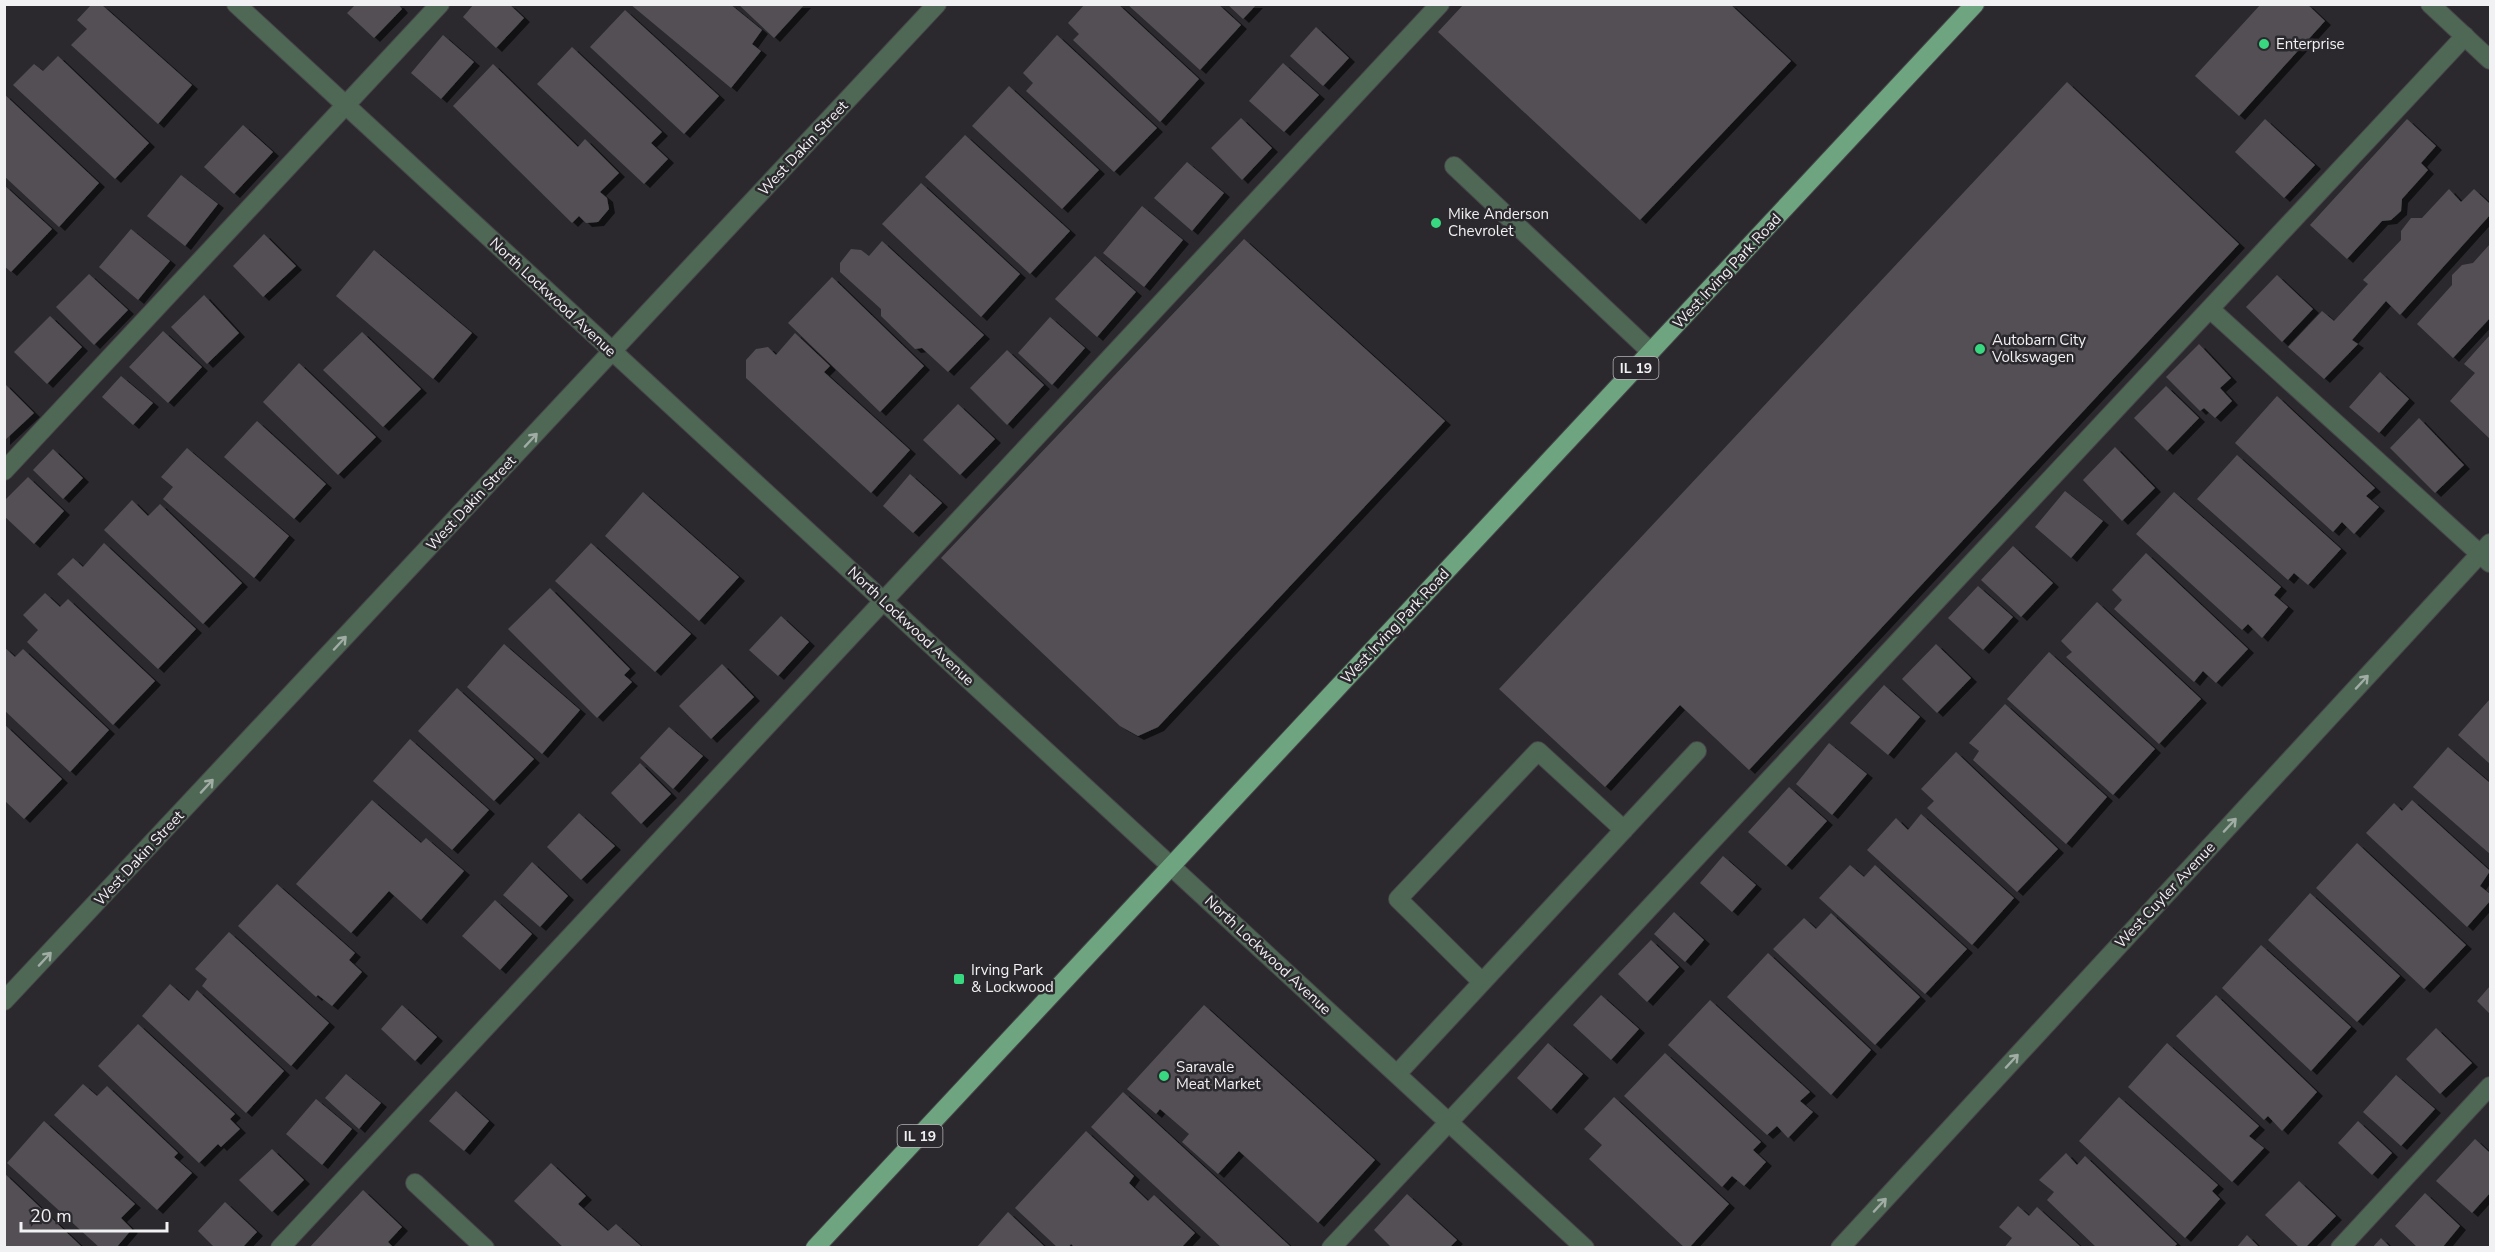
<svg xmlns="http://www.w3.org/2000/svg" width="2495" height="1252" viewBox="0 0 2495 1252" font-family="'Nunito Sans',sans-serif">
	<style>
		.building { fill: #535055; filter: url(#shadow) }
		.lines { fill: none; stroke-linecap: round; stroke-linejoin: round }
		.lane-casing { stroke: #474549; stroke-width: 20 }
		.street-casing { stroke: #474549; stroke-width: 20 }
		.primary-casing { stroke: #474549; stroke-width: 20 }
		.lane { stroke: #4e6855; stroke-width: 18 }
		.street { stroke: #4e6855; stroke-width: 18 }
		.primary { stroke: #6ea580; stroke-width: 18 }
		.oneway { stroke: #a0aca4 }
		.poi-dot { fill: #37d880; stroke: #2b292d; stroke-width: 2 }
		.labels { text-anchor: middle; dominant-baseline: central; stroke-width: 5; stroke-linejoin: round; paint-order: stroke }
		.shield { fill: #2b292d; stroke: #b6b4b7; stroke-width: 1.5 }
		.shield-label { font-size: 14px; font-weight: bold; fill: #f1f0f2 }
		.poi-label { font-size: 15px; fill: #f1f0f2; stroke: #2b292d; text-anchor: start }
		.street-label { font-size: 15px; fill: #f1f0f2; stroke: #2b292d }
	</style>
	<defs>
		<filter id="shadow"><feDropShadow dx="6" dy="4" stdDeviation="0" flood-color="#0009"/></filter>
	</defs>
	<rect width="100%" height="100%" fill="#2b292d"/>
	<path class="building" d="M356 4H398L402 9 374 38 347 13Z
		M474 4H509L524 18 496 48 463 17Z
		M630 4H730L762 30 752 44 761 51 731 88Z
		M738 4H805L774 38Z
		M1085 4H1118L1199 79 1160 122 1073 40 1079 34 1068 23Z
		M1127 4H1218L1241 25 1200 70Z
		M1227 4H1257L1243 19Z
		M1464 4H1730L1791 61 1640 220 1438 32Z
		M2261 4H2307L2325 21 2239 116 2195 76Z
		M91 5H102L192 85 158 124 71 45 87 29 77 20Z
		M625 10 719 96 684 134 590 47Z
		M1316 27 1349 58 1323 86 1290 56Z
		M443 35 474 62 441 99 411 73Z
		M1057 35 1157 128 1114 172 1026 91 1033 83 1023 73Z
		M572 47 662 132 651 143 668 159 644 184 537 84Z
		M58 56 149 143 115 179 13 85 34 64 43 71Z
		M1283 63 1319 95 1284 132 1249 101Z
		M493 64 578 147 585 139 619 173 600 192 607 198 609 209 598 222 586 223 579 216 572 223 453 106Z
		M2067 82 2239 244 1749 770 1680 705 1605 787 1499 689Z
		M1009 86 1099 170 1062 209 972 126Z
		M4 94 99 183 59 227 4 176Z
		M1241 118 1272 148 1242 180 1211 148Z
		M2265 119 2315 165 2284 198 2235 152Z
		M2407 119 2436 146 2421 163 2428 170 2402 199 2401 211 2391 220 2382 221 2347 259 2310 225Z
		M243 125 273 152 234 194 204 167Z
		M965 135 1070 231 1030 274 925 177Z
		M1187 162 1224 193 1192 231 1154 198Z
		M181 175 218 204 185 246 147 216Z
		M921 183 1020 274 981 317 882 224Z
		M4 185 52 229 11 272 4 266Z
		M2449 189 2461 202 2474 189 2490 204V215L2400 315 2386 301 2352 340 2358 344 2324 379 2288 347 2322 311 2334 321 2368 284 2363 280 2401 240V231L2411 218H2422Z
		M1142 206 1183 240 1144 287 1103 253Z
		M131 229 170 261 138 300 99 267Z
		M264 234 296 266 263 297 233 266Z
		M1244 239 1445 421 1158 727 1138 736 1120 726 941 558Z
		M882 241 984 335 948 372 922 348 915 349 881 316V309L840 272V263L851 249 861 250 869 256Z
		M2490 244V318L2453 358 2417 324 2452 285V275L2462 265 2473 263Z
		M374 250 472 333 433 379 336 296Z
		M1095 256 1136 292 1097 337 1055 299Z
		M89 274 128 310 94 345 56 307Z
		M2277 275 2313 309 2282 342 2246 307Z
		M832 277 924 366 880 412 788 323Z
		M204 295 239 333 207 364 171 327Z
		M50 316 82 347 47 384 14 352Z
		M1050 317 1085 348 1052 385 1018 353Z
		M163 331 202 367 168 403 129 367Z
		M362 332 421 389 383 427 323 370Z
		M795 333 830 366 824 372 910 450 871 493 746 378V360L756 349 768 347 776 355Z
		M2490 335V437L2489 438 2450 401 2475 373 2464 364Z
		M2199 344 2231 378 2220 388 2232 401 2215 418 2204 408 2200 411 2166 377Z
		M1007 350 1044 385 1007 425 970 388Z
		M299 363 376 437 338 475 263 402Z
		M2380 372 2409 399 2379 433 2349 407Z
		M121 376 153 403 133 425 102 397Z
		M4 383 34 413 4 441Z
		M2166 386 2199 418 2167 451 2134 418Z
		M2277 396 2375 488 2366 496 2379 507 2354 534 2342 522 2333 532 2235 443Z
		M958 404 995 439 960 475 923 440Z
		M2419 418 2464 465 2435 493 2390 448Z
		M257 421 326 484 294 519 224 457Z
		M2115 447 2155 488 2122 521 2083 480Z
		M187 448 289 536 254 578 163 499 173 487 161 477Z
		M53 449 83 478 63 499 33 470Z
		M2237 455 2341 549 2308 585 2294 573 2288 580 2197 499Z
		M910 474 942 503 913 533 883 506Z
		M28 477 64 511 34 544 4 516V501Z
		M2065 491 2103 521 2071 558 2035 527Z
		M643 492 739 577 699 621 605 536Z
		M2174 492 2281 587 2274 595 2288 607 2262 638 2248 624 2242 630 2136 534Z
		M132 500 148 516 160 504 242 583 203 624 104 530Z
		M104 543 196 629 158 669 57 574 73 558 83 567Z
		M591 543 691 634 655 672 555 581Z
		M2013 546 2053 583 2021 617 1981 580Z
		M2146 553 2248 649 2216 683 2203 671 2194 682 2114 609 2122 600 2112 590Z
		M1978 586 2013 617 1983 650 1948 618Z
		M550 588 630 669 624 675 632 682 597 718 508 629Z
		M45 593 60 607 68 599 155 681 113 725 27 642 38 630 23 615Z
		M2097 602 2201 699 2159 744 2066 657 2072 652 2061 641Z
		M781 616 809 642 778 676 749 650Z
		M504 644 580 710 542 754 467 687Z
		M1936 644 1971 678 1937 713 1902 679Z
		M4 647 15 657 23 649 109 730 70 772 4 710Z
		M2049 652 2155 749 2113 795 2007 699Z
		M722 664 754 697 711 739 679 706Z
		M1884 685 1920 717 1888 755 1850 723Z
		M457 688 534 759 494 801 418 731Z
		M2490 699V764L2458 735Z
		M2005 704 2107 797 2066 844 1973 760 1979 751 1969 743Z
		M5 725 62 779 24 819 5 801Z
		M669 727 703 756 673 789 640 758Z
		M410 739 489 810 452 850 373 781Z
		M1829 743 1867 774 1832 815 1796 784Z
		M2448 747 2490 783V854L2413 787Z
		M1956 752 2058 849 2017 892 1927 808 1934 801 1921 789Z
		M640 763 671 794 641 824 611 793Z
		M1789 787 1827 821 1786 866 1748 832Z
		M372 800 421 843 426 838 464 871 421 920 389 891 351 933 296 884Z
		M2412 800 2490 871 2480 886 2490 894V901L2467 927 2366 833 2394 803 2402 811Z
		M579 813 615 846 581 880 547 847Z
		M1921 814 2014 898 1972 945 1867 850 1896 818 1908 830Z
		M2357 843 2466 945 2424 989 2316 888Z
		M1723 856 1756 885 1732 912 1700 883Z
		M532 862 568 896 540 927 503 895Z
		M1850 865 1864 877 1875 865 1967 949 1925 994 1819 898Z
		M277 884 355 953 349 960 362 972 332 1006 318 995 316 997 238 926Z
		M2310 893 2400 976 2357 1022 2268 940Z
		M495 900 532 934 500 970 462 936Z
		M1674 912 1704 940 1685 962 1654 934Z
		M1831 913 1920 997 1875 1045 1773 949 1804 918 1816 929Z
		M229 932 329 1023 291 1066 202 986 207 979 195 969Z
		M1651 940 1679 967 1647 1002 1618 974Z
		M2261 945 2351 1027 2311 1071 2222 988Z
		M1768 953 1871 1050 1831 1095 1727 997Z
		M170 984 189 1001 197 990 284 1071 246 1113 142 1016Z
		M2490 986V1014L2477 1001Z
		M1601 995 1639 1029 1611 1060 1573 1025Z
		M2216 995 2317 1092 2282 1131 2268 1116 2264 1120 2176 1036Z
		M1710 1000 1810 1092 1800 1101 1813 1112 1788 1138 1777 1126 1767 1135 1668 1045Z
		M402 1005 437 1037 415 1061 381 1029Z
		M1204 1005 1375 1160 1318 1223 1239 1151 1218 1174 1182 1142 1189 1134 1160 1109 1156 1114 1127 1089Z
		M138 1024 235 1114 230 1119 240 1129 221 1147 218 1144 199 1163 98 1066Z
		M2436 1028 2472 1063 2440 1094 2406 1059Z
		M1548 1043 1583 1074 1551 1110 1517 1078Z
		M2167 1043 2259 1126 2249 1136 2264 1148 2232 1182 2128 1087Z
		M1665 1053 1761 1142 1753 1150 1766 1162 1744 1186 1732 1176 1722 1187 1624 1096Z
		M346 1074 381 1103 359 1129 325 1098Z
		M2396 1075 2435 1109 2401 1146 2363 1112Z
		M83 1084 97 1096 107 1086 178 1153 174 1157 192 1173 157 1210 54 1115Z
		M456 1091 489 1121 464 1151 429 1121Z
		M1123 1092 1292 1248H1222L1091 1127Z
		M1614 1097 1729 1204 1689 1248H1685L1589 1159 1602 1145 1584 1129Z
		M2119 1097 2218 1185 2212 1191 2220 1199 2185 1238 2079 1141Z
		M316 1099 352 1129 322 1165 286 1134Z
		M44 1121 135 1204 121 1218 132 1229 116 1248H100L7 1163Z
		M2358 1121 2392 1153 2372 1175 2338 1143Z
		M1086 1131 1134 1176 1129 1183 1148 1201 1154 1195 1195 1233 1181 1248H1075L1071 1244 1068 1248H1058L1015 1208Z
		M2475 1139 2490 1153V1193L2472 1213 2436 1181Z
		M272 1149 304 1180 272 1212 239 1180Z
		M2066 1153 2077 1165 2085 1156 2177 1244 2173 1248H2097L2047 1200 2054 1192 2039 1180Z
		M551 1163 586 1196 578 1204 608 1231 616 1224 643 1248H564L514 1201Z
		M4 1173 83 1248H4Z
		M2299 1181 2336 1216 2305 1248H2300L2265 1215Z
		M363 1190 402 1227 388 1242 394 1248H309Z
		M2425 1193 2460 1226 2442 1248H2418L2395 1226Z
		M1407 1194 1457 1240 1449 1248H1392L1374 1230Z
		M225 1202 257 1232 242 1248H215L198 1231Z
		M2018 1206 2029 1216 2037 1207 2082 1248H2004L2012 1238 1999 1227Z
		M1008 1212 1046 1248H976Z
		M2247 1235 2260 1248H2236Z
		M2381 1238 2391 1248H2372Z"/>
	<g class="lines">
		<g class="lane-casing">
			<path id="lane" d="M1454 166 1651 352
				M2210 309 2490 563
				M4 471 440 4
				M1482 982 1398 899 1538 751 1624 830
				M1397 1074 1697 751
				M415 1183 485 1248
				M280 1248 1440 4
				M1331 1248 2465 36
				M2340 1248 2490 1086"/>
		</g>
		<g class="street-casing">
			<path id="street" d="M236 4 1585 1248
				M2430 4 2490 60
				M4 1001 937 4
				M1840 1248 2490 543"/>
		</g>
		<g class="primary-casing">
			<path id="primary" d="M815 1248 1975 4"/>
		</g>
		<use href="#lane" class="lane"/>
		<use href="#street" class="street"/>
		<use href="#primary" class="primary"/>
	</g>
	<defs><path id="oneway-shaft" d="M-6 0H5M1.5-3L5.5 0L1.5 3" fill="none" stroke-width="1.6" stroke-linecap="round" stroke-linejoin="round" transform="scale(1.5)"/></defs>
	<g class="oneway">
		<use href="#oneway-shaft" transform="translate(531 440) rotate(-47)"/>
		<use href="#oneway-shaft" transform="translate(340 643) rotate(-47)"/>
		<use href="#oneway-shaft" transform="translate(2362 682) rotate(-47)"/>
		<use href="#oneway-shaft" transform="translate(207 786) rotate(-47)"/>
		<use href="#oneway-shaft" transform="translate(2230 825) rotate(-47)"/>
		<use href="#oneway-shaft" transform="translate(45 959) rotate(-47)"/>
		<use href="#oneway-shaft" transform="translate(2012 1061) rotate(-47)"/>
		<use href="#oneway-shaft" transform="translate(1880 1205) rotate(-47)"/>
	</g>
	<g class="poi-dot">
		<circle cx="2264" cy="44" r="6"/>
		<circle cx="1436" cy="223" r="6"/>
		<circle cx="1980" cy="349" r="6"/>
		<rect x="953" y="973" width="12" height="12" rx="3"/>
		<circle cx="1164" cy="1076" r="6"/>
	</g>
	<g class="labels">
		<g class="shield">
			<rect x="1613.5" y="357" width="45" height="22" rx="4.5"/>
			<rect x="897.5" y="1125" width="45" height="22" rx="4.5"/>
		</g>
		<g class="shield-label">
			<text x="1636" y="368">IL 19</text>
			<text x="920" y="1136">IL 19</text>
		</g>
		<g class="poi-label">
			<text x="2276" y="44">Enterprise</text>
			<text x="1448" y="214">Mike Anderson<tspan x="1448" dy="17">Chevrolet</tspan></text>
			<text x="1992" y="340">Autobarn City<tspan x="1992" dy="17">Volkswagen</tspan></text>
			<text x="971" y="970">Irving Park<tspan x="971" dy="17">&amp; Lockwood</tspan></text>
			<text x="1176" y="1067">Saravale<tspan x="1176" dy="17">Meat Market</tspan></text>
		</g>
		<g class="street-label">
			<text transform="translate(803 148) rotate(-47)">West Dakin Street</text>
			<text transform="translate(1727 271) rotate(-47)">West Irving Park Road</text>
			<text transform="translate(553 297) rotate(43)">North Lockwood Avenue</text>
			<text transform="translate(471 503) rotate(-47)">West Dakin Street</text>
			<text transform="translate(911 626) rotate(43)">North Lockwood Avenue</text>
			<text transform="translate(1395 626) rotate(-47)">West Irving Park Road</text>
			<text transform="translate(139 858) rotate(-47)">West Dakin Street</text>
			<text transform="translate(2165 895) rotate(-47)">West Cuyler Avenue</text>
			<text transform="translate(1268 955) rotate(43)">North Lockwood Avenue</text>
		</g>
	</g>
	<rect width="2495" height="1252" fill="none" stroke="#f1f0f2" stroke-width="12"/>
	<path d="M21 1222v9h146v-9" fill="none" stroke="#f1f0f2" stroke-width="3"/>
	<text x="30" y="1222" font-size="18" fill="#f1f0f2" stroke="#2b292d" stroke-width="4.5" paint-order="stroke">20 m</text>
</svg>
